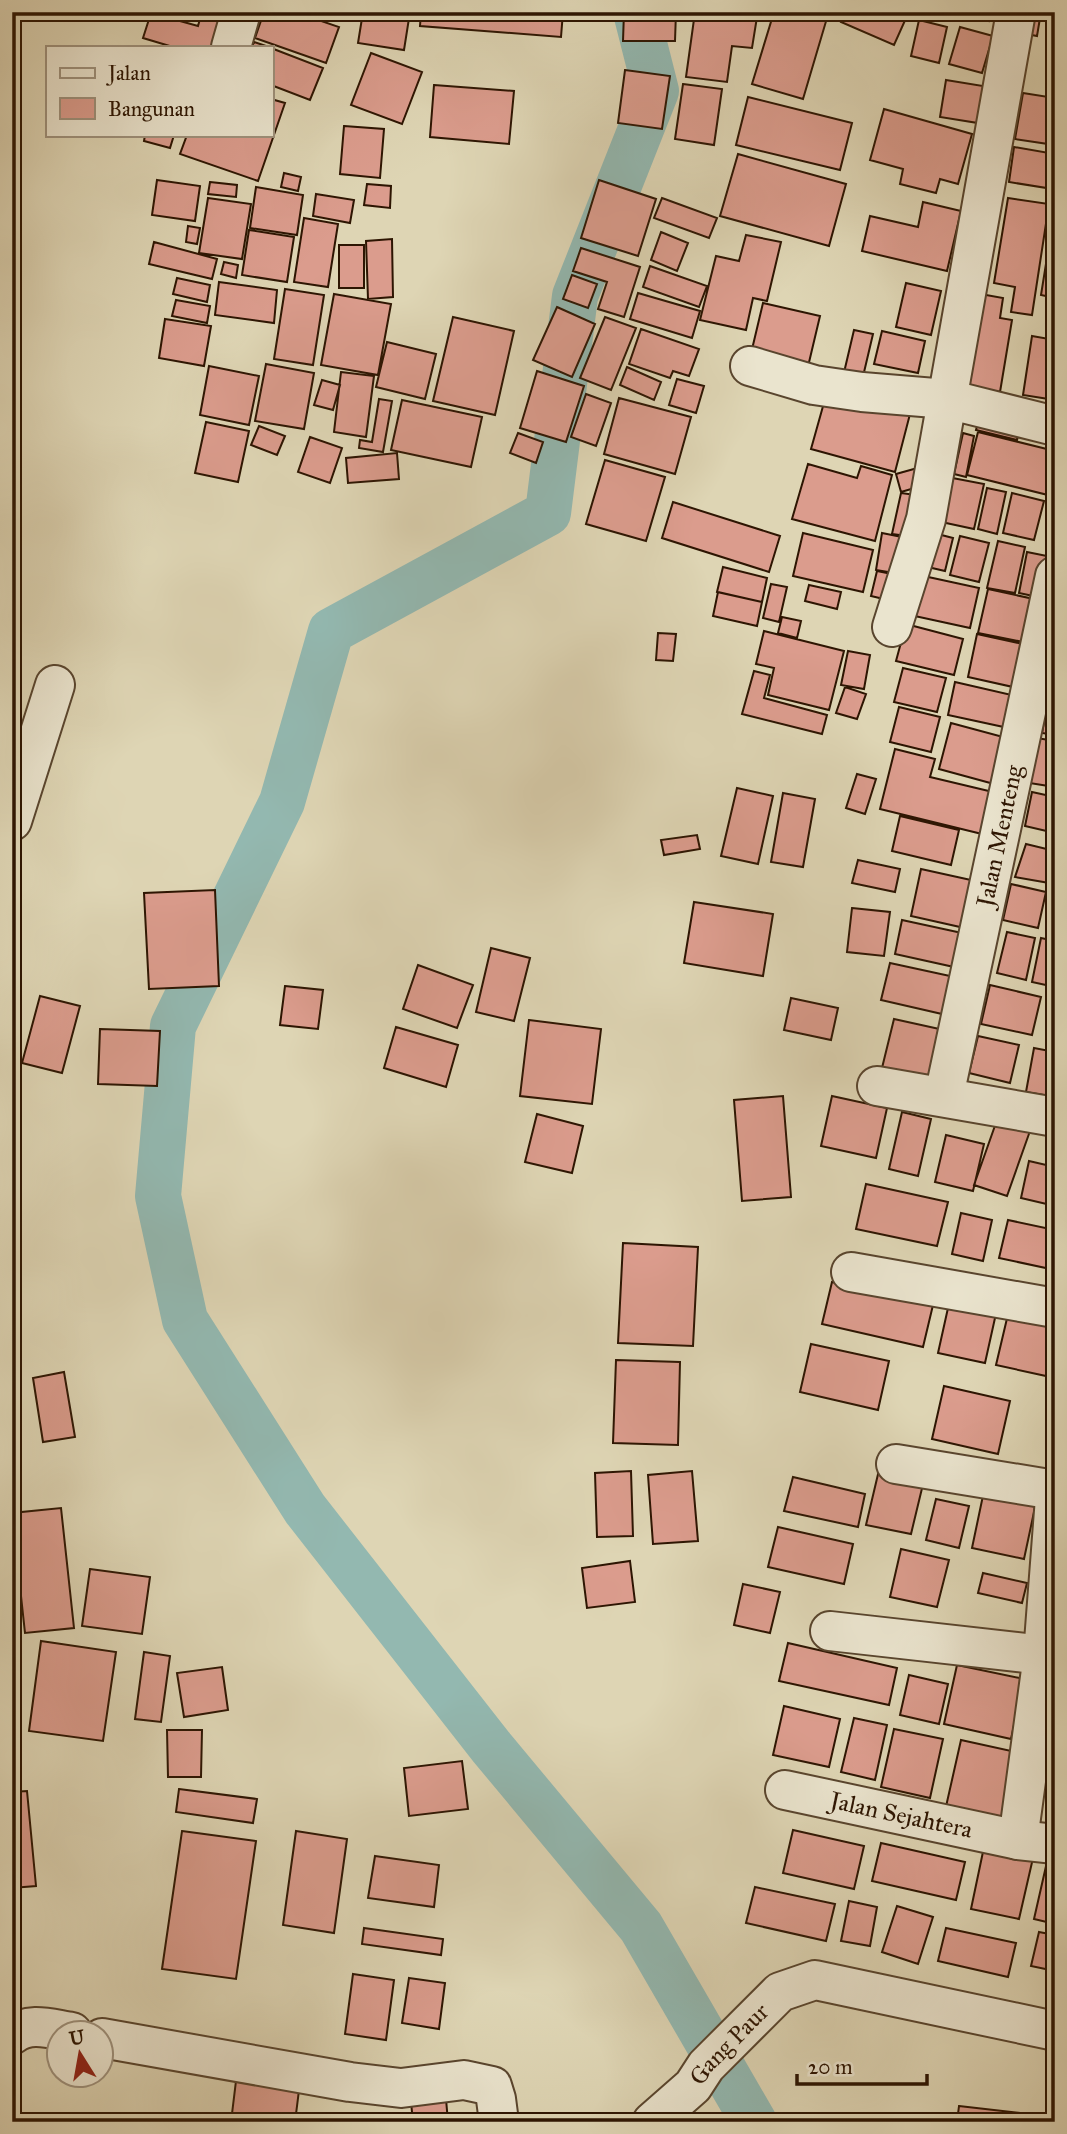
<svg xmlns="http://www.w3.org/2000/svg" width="1067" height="2134" viewBox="0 0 1067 2134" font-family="'IM FELL Great Primer',serif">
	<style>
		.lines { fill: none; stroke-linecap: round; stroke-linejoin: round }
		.canal { stroke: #93b8b0; stroke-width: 46 }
		.building { fill: #db9c8d; stroke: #2d1502; stroke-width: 2 }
		.minor-casing { stroke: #59452e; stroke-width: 42 }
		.minor { stroke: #eae4ce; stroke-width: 38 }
		.labels { text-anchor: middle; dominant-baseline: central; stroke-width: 5; stroke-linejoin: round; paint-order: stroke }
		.street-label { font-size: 24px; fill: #2d1502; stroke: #eae4ce }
	</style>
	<rect width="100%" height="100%" fill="#ded5b4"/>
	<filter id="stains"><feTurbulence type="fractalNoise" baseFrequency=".00286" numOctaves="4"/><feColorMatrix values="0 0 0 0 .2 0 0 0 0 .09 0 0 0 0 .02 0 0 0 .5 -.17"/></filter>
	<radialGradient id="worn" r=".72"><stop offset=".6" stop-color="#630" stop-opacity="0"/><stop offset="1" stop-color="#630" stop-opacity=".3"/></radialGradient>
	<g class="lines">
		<path class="canal" d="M636 12 656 91 575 296 548 513 331 631 282 802 173 1026 158 1196 185 1320 305 1509 492 1748 641 1927 754 2122"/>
	</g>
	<path class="building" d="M169 12H196L193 19Z
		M202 12H237L227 47H173L143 38 151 13 198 26Z
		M264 12H295L339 27 326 63 255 38Z
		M363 12H410L404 50 358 43Z
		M421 12H563L561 37 420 26Z
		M624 12H676L675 41H623Z
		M695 12H725L757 17 752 48 732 46 727 82 686 77Z
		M774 12H809L827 18 803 99 752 84Z
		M846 12H898L907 16 894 45 841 22Z
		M930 12H991L989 21Z
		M1025 12H1041L1037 36 1021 33Z
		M919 20 947 27 939 63 911 56Z
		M960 27 993 36 982 73 949 64Z
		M254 42 269 47H252Z
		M271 48 323 68 310 100 271 85Z
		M371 53 422 72 402 124 351 105Z
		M625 70 670 76 662 129 618 123Z
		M946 80 983 86 978 123 940 117Z
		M683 84 722 89 714 145 675 139Z
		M434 85 514 91 509 144 430 137Z
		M1023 93 1055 98V145L1015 139Z
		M748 97 852 123 840 170 736 145Z
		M271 99 285 103 258 181 180 154 187 135H271Z
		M884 109 972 134 958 184 940 179 936 193 900 184 903 169 870 160Z
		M344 126 384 129 380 178 340 174Z
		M145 135H174L170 148 144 141Z
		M1014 147 1055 154 1053 189 1009 182Z
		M738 154 846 184 829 246 720 216Z
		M284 173 301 177 298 191 281 187Z
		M157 180 200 186 195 221 152 215Z
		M599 180 656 199 638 256 581 238Z
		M210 182 237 185 236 197 208 194Z
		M367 184 391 186 390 208 364 205Z
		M256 187 303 195 297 235 250 228Z
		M316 194 354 200 350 223 313 216Z
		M208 198 251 204 242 259 199 253Z
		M662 198 717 218 709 238 654 218Z
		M1008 198 1049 204 1032 315 1011 312 1015 287 994 283Z
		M923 202 961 211 947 271 862 251 870 216 918 227Z
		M304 218 338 224 328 287 294 282Z
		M188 226 200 228 197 244 186 242Z
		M249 230 294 237 287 282 242 275Z
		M661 232 688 243 677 271 651 260Z
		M746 235 781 242 767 301 753 298 746 330 700 320 716 256 739 261Z
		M392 239 393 297 368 299 366 241Z
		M154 242 217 259 212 279 149 264Z
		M339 245H364V288H339Z
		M1049 245 1055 246V298L1041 295Z
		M581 248 640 267 624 317 598 309 607 282 573 271Z
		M224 262 238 265 236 278 221 274Z
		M650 266 707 286 699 307 643 287Z
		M572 275 597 284 588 308 563 299Z
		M177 278 210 285 207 302 173 294Z
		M219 282 277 290 274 323 215 315Z
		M906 283 941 291 931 335 896 327Z
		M285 289 324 295 313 365 274 359Z
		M638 293 700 311 692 338 630 319Z
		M975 293 1003 298 1000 318 1012 320 1000 392 960 385Z
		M334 294 391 304 378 375 321 365Z
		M176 300 210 306 207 323 172 316Z
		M763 303 820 316 806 375 749 362Z
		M557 307 595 324 572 377 533 360Z
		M453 317 514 331 495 415 433 401Z
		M605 317 636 328 611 390 580 378Z
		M165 319 211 326 204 366 159 358Z
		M641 329 699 349 689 376 673 371 670 378 629 364Z
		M854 330 873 334 861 385 842 381Z
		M882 331 925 341 918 373 874 364Z
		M1032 336 1055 340V400L1023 395Z
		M387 342 436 354 425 399 376 387Z
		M266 364 314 373 304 429 255 421Z
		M209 366 259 376 249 425 200 415Z
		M627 367 661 382 654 400 620 385Z
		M537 371 584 386 566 442 520 428Z
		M341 372 374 376 366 437 334 432Z
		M677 379 704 386 696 413 669 405Z
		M322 380 340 385 333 410 314 405Z
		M827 392 910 414 895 472 811 449Z
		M586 394 611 403 596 446 571 437Z
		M619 398 691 417 675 474 604 454Z
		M379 399 392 401 383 452 359 448 360 440 372 442Z
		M402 400 482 417 471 467 391 450Z
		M979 419 1020 428 1017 440 976 430Z
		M206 422 249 431 238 482 195 473Z
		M259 426 285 436 277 455 251 445Z
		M978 432 1055 451V486L1052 496 967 475Z
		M518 433 543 442 536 463 510 453Z
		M963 433 974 436 966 477 954 474Z
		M310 437 342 448 330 483 298 472Z
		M397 453 399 479 348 483 346 458Z
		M605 460 665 477 646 541 586 524Z
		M808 464 857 478 861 466 892 475 875 541 792 519Z
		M921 467 925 485 901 492 896 474Z
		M942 476 984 484 974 529 932 520Z
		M987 488 1006 492 997 534 978 529Z
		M901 493 916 495 907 536 892 534Z
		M1012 493 1044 501 1034 540 1003 533Z
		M673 502 780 536 769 572 662 538Z
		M926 531 953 538 945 571 919 565Z
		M803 533 873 550 863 592 793 576Z
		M882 533 907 538 900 574 876 570Z
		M960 536 989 543 979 582 950 575Z
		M998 541 1025 547 1015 593 987 588Z
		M1027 552 1047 556 1038 597 1019 593Z
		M723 567 767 578 762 602 717 592Z
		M877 571 897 575 892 601 871 596Z
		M919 575 979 588 970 628 910 615Z
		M771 584 787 587 779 622 763 618Z
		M809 585 841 592 837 609 805 601Z
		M988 589 1043 601 1033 644 978 633Z
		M718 592 762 602 757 626 713 616Z
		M782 617 801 621 797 638 778 633Z
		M906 624 963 639 954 675 896 661Z
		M764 631 844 651 829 710 768 695 774 668 756 664Z
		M658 633 676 634 673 661 656 660Z
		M977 634 1032 646 1022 689 968 677Z
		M848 651 870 655 864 689 841 685Z
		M1055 661V735L1042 733Z
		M903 668 946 678 937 712 894 702Z
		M754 671 770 675 764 698 827 715 822 734 742 714Z
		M955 682 1020 697 1013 729 948 715Z
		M845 687 866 694 857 719 836 713Z
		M899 707 940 717 931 752 890 742Z
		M951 723 1018 741 1005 787 939 769Z
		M1031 737 1055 741V787L1023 782Z
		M895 749 935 759 930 777 993 792 982 834 880 809Z
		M857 774 876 779 865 814 846 808Z
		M737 788 773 796 758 864 721 856Z
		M1032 792 1055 797V833L1025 826Z
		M783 793 815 799 803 867 771 862Z
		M900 816 959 830 951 865 892 851Z
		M697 835 700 849 664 855 661 840Z
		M1026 844 1055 851V884L1015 877Z
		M858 860 900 869 895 892 852 883Z
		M921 869 980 882 969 929 911 916Z
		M1011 884 1046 892 1038 928 1003 920Z
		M215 890 219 986 149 989 144 893Z
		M694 902 773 914 763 976 684 963Z
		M852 908 890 912 884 956 847 952Z
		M902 920 962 933 954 967 895 954Z
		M1007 932 1035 938 1026 980 997 973Z
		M1041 938 1055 941V987L1032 982Z
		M491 948 530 958 514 1021 476 1012Z
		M890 963 950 976 942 1014 881 1000Z
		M418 965 473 985 457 1028 403 1009Z
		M990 985 1041 997 1032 1035 981 1024Z
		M285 986 323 990 318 1029 280 1025Z
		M40 996 80 1006 62 1073 22 1063Z
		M791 998 838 1008 831 1040 784 1030Z
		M1052 1003H1055V1038L1047 1036Z
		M12 1008 19 1010 12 1038Z
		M894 1019 944 1030 932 1079 882 1068Z
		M529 1020 601 1029 592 1104 520 1096Z
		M396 1027 458 1045 446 1087 384 1068Z
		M100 1029 160 1031 157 1086 98 1084Z
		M978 1036 1019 1045 1010 1083 969 1073Z
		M1034 1048 1055 1052V1097L1026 1092Z
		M783 1096 791 1197 742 1201 734 1100Z
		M832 1096 887 1108 876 1158 821 1146Z
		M902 1112 931 1119 918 1176 889 1169Z
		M537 1114 583 1126 572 1173 525 1162Z
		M997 1120 1030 1131 1007 1196 974 1185Z
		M946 1135 984 1144 973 1191 935 1182Z
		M1029 1161 1055 1167V1206L1021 1198Z
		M866 1184 948 1202 937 1246 856 1229Z
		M961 1213 992 1220 983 1261 952 1254Z
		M1008 1220 1055 1230V1270L999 1258Z
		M623 1243 698 1247 693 1346 618 1343Z
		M832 1282 933 1305 923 1347 822 1324Z
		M950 1299 997 1309 985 1363 938 1353Z
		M1009 1310 1055 1320V1339L1046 1376 996 1365Z
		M811 1344 889 1361 878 1410 800 1392Z
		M616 1360 680 1362 678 1445 613 1443Z
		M64 1372 75 1437 43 1442 33 1378Z
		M944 1386 1010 1401 998 1454 932 1439Z
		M879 1470 924 1480 911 1534 866 1525Z
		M631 1471 633 1536 597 1537 595 1473Z
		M692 1471 698 1541 653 1544 648 1475Z
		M793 1477 865 1494 858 1527 784 1511Z
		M985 1486 1037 1498 1024 1559 972 1548Z
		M936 1499 969 1506 959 1548 926 1540Z
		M61 1508 74 1628 25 1633 12 1513Z
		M778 1527 853 1544 844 1584 768 1567Z
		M901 1549 949 1560 937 1607 890 1597Z
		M630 1561 635 1602 587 1608 582 1568Z
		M90 1569 150 1577 142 1634 82 1626Z
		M983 1573 1027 1583 1022 1603 978 1593Z
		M743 1584 780 1592 770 1633 734 1625Z
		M41 1641 116 1652 103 1741 29 1731Z
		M788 1643 897 1668 889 1705 779 1681Z
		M144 1652 170 1656 161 1722 135 1719Z
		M957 1665 1024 1679 1011 1739 944 1724Z
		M222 1667 228 1710 184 1717 177 1673Z
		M909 1675 948 1684 939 1724 900 1715Z
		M784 1706 840 1719 829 1767 773 1755Z
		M854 1718 887 1725 875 1780 841 1772Z
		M894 1729 943 1739 930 1798 881 1787Z
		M167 1730H202L201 1777H168Z
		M961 1740 1020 1753 1004 1825 945 1811Z
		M462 1761 468 1809 409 1816 404 1768Z
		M179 1789 257 1799 253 1823 176 1812Z
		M27 1791 36 1886 12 1888V1792Z
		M793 1830 864 1846 854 1889 783 1873Z
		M182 1831 256 1841 236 1979 162 1969Z
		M296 1831 347 1839 334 1933 283 1925Z
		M881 1843 965 1862 956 1900 872 1881Z
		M984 1847 1033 1858 1019 1919 971 1909Z
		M1049 1853 1055 1854V1924L1034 1919Z
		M375 1856 439 1865 434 1907 368 1898Z
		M755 1887 835 1904 826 1941 746 1923Z
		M849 1901 877 1907 870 1946 841 1941Z
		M897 1906 933 1917 918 1964 882 1952Z
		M364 1928 443 1939 441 1955 362 1944Z
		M946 1928 1016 1943 1008 1977 938 1961Z
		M1039 1932 1055 1935V1971L1031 1966Z
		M353 1974 394 1980 386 2040 345 2034Z
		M409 1978 445 1983 439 2029 402 2023Z
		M236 2081 299 2090 295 2122H231Z
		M446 2099 448 2122H413L411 2102Z
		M959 2106 1055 2117V2122H957Z"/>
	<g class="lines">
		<g class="minor-casing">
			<g id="minor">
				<path d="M231 47 241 12"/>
				<path d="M750 366 814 385 862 392 947 399 1055 426"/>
				<path d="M892 627 926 519 1016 12"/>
				<path d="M12 821 55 685"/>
				<path d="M877 1086 1055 1117"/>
				<path id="s1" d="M944 1096 1055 576"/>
				<path d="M851 1272 1055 1308"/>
				<path d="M896 1464 1055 1490"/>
				<path d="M830 1631 1043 1655"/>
				<path id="s2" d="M785 1790 1018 1840 1055 1844"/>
				<path d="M1018 1840 1043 1655 1055 1498"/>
				<path d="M12 2035C30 2021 51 2029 72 2032"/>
				<path d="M102 2038 350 2082 401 2088 464 2080 492 2086 496 2099 499 2122"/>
				<path id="s3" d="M652 2122 693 2086 706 2066 780 1992 815 1980 1055 2031"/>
			</g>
		</g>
		<use href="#minor" class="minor"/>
	</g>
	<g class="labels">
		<g class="street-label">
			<text stroke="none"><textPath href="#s1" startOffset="266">Jalan Menteng</textPath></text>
			<text stroke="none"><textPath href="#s2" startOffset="119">Jalan Sejahtera</textPath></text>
			<text stroke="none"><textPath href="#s3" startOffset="110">Gang Paur</textPath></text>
		</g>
	</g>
	<rect width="1067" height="2134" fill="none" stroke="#ded5b4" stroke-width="42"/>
	<rect x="14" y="14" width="1039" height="2106" fill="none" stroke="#2d1502" stroke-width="3.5"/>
	<rect x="21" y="21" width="1025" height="2092" fill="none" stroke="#2d1502" stroke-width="2"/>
	<rect x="46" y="46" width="228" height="91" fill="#eae4ce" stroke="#9e917c" stroke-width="2"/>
	<rect x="60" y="68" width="35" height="10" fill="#eae4ce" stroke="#9e917c" stroke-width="2"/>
	<text x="108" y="80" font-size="21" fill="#2d1502">Jalan</text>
	<rect x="60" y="98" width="35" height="21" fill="#db9c8d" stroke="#9e917c" stroke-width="2"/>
	<text x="108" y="116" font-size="21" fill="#2d1502">Bangunan</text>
	<g transform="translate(80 2054) rotate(349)"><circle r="33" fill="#eae4ce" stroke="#9e917c" stroke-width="2"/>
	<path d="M0-5L12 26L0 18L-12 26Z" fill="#8f2418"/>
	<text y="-10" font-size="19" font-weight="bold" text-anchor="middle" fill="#2d1502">U</text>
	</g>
	<path d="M797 2074v10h130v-10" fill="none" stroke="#2d1502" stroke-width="3.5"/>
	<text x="808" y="2074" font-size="21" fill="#2d1502" stroke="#eae4ce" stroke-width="5" paint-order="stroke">20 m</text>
	<rect width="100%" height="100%" filter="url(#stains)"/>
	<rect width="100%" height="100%" fill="url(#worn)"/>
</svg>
